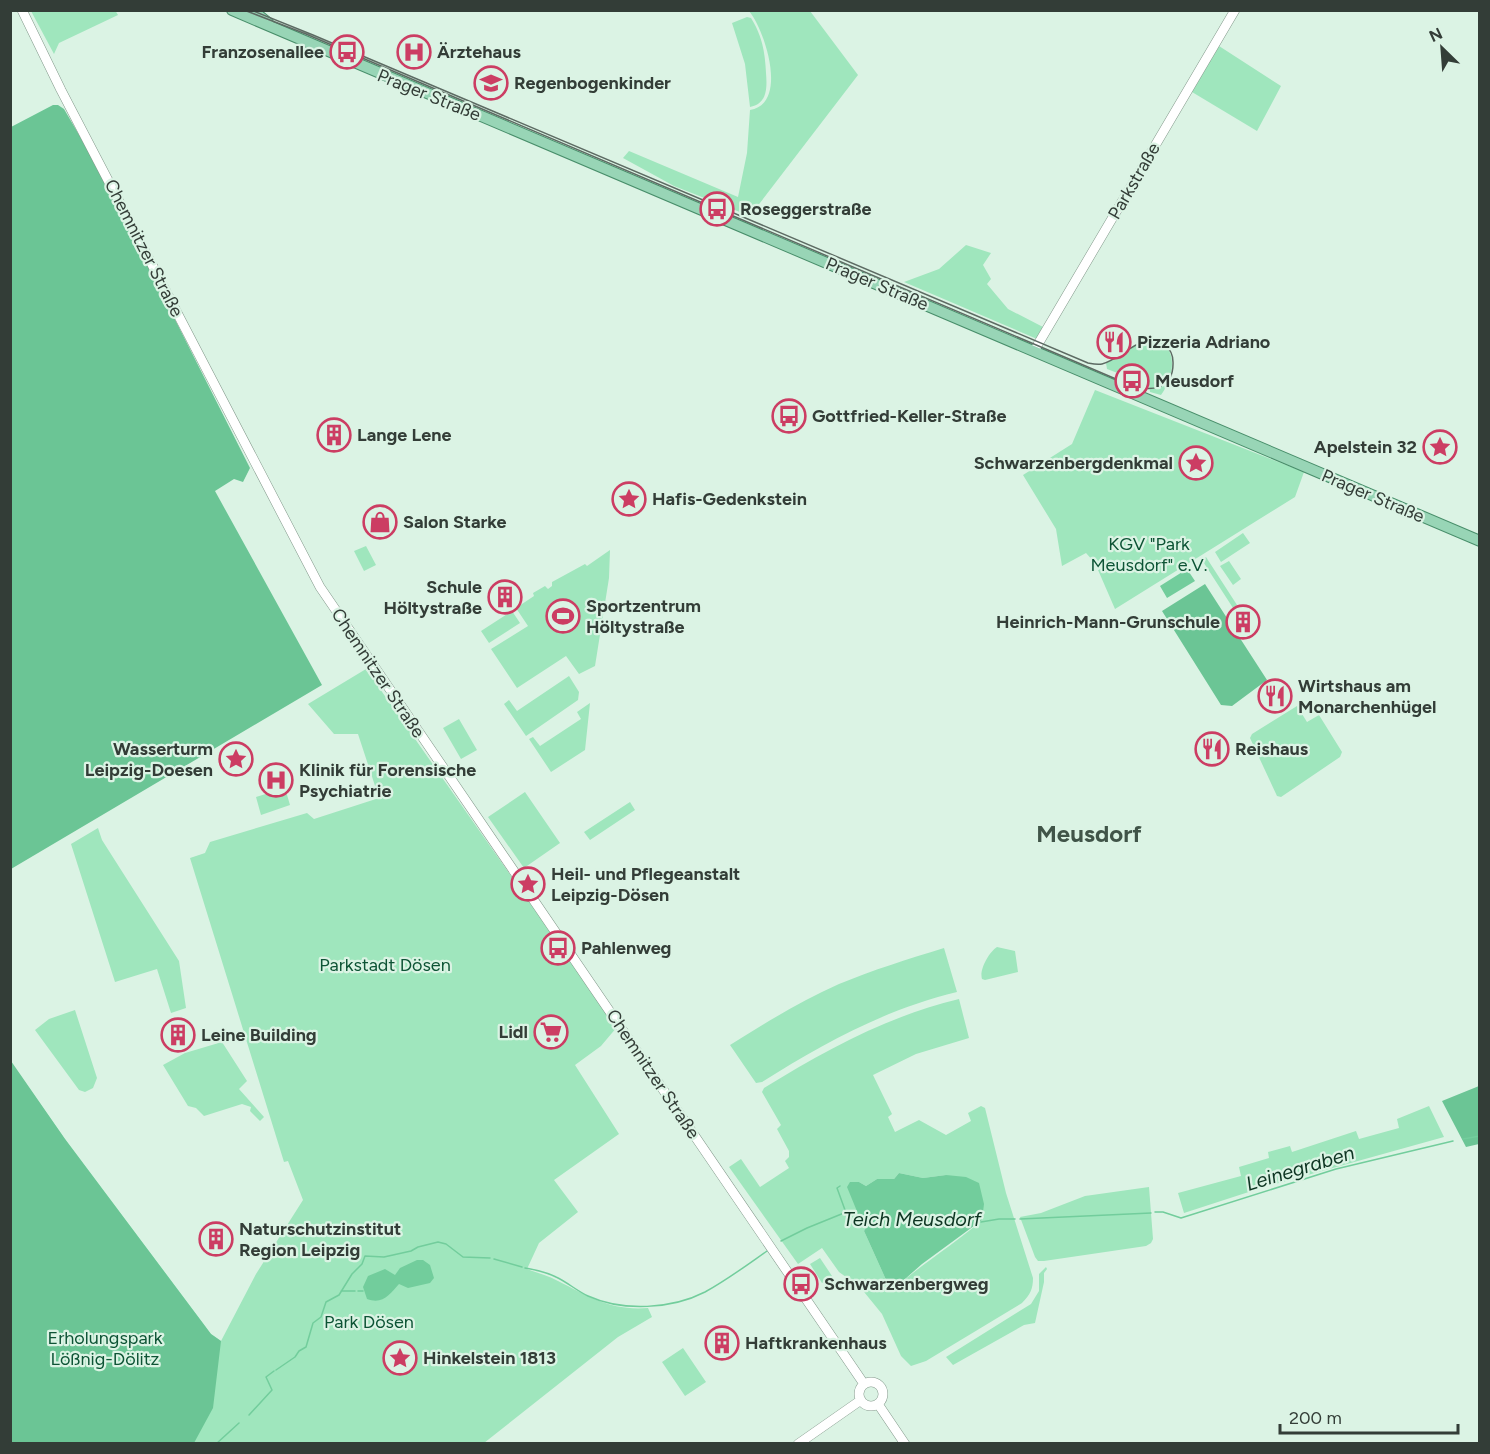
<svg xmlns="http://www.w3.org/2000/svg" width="1490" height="1454" viewBox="0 0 1490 1454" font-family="Figtree,sans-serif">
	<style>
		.green { fill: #9fe6bd; fill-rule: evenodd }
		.forest { fill: #6bc595 }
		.water { fill: #72cd9c }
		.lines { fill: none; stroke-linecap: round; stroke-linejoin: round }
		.stream { stroke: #72cd9c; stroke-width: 1.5 }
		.secondary-casing { stroke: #82988a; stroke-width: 10 }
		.primary-casing { stroke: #488e6a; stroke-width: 12 }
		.secondary { stroke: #fff; stroke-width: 9 }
		.primary { stroke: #98d5b6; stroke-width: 10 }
		.tram { stroke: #5d6b63; stroke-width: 1.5 }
		.labels { text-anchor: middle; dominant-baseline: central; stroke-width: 4.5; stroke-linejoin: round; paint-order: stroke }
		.poi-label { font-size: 18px; font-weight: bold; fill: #333d37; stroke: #dbf3e4; text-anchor: start }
		.street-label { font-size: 18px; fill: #333d37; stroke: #dbf3e4 }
		.park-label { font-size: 18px; fill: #0d5435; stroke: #dbf3e4 }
		.water-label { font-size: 20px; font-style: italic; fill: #0d3522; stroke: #dbf3e4 }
		.district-label { font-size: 24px; font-weight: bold; fill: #405448; stroke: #dbf3e4 }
	</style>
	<rect width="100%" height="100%" fill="#dbf3e4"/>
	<path class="green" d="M115 10 118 15 59 43 54 54 31 11Z
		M749 11H810L858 75 750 216 674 186 623 158 629 151 738 197 747 153 750 110C789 104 765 30 749 11Z
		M747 17 751 18C763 37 765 54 766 73 767 86 768 104 750 107L745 64 732 23Z
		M1219 46 1281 86 1257 131 1192 92Z
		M966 245 991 253 983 265 991 279 987 284 1008 309 1043 327 1037 339 904 282 939 269Z
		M1150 340C1181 342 1174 378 1161 395L1150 392 1149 385 1107 369 1106 363 1141 342Z
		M1095 390 1304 472 1295 497 1115 609 1095 563 1086 553 1062 566 1056 529 1023 475 1072 444Z
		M1243 533 1250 543 1221 562 1215 552Z
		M366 546 376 565 364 571 354 551Z
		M610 550 609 578 595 666 579 674 566 656 517 688 491 649 528 626 516 608 534 596 533 593 545 586 548 589 552 586V582L585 564 587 566Z
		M1206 557 1237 605 1233 608 1202 560Z
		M1229 561 1241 579 1233 585 1220 566Z
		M512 611 520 623 489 643 481 631Z
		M366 669 617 1027 601 1046 575 1065 619 1134 554 1180 578 1212 539 1243 527 1269C537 1273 549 1276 558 1281 590 1297 611 1311 648 1308L652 1317 618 1337 484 1443H11L10 1061 65 1139 211 1334 221 1341 256 1274 303 1200 288 1161 284 1162 190 858 205 853 210 842 307 813 314 819 379 798 358 734H334L308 704Z
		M569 676 579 692 578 700 526 736 504 704 509 700 517 711Z
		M590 703 585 750 551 772 529 739 533 737 540 746 581 719 577 712Z
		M1297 706 1307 722 1319 715 1342 752 1340 757 1281 797 1277 796 1250 738 1252 734Z
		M459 719 477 750 461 759 443 728Z
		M285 788 290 805 261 815 256 797Z
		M525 792 560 843 524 868 488 817Z
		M630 802 635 810 590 840 584 832Z
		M98 828 102 840 179 961 186 1008 171 1013 157 969 115 982 71 844Z
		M997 947 1015 951 1018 972 985 980 982 979C979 970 989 952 997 947Z
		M944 948 957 992C886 1009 824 1043 762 1082L756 1083 730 1045C765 1023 801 1001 839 984 873 970 908 959 944 948Z
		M959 999 969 1038 916 1054 873 1075 892 1114 888 1117 895 1132 919 1120 946 1135 971 1121 968 1113 981 1106 985 1108 1006 1193 1033 1278C1033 1289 1030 1295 1022 1303L926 1361 911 1366 901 1356 882 1314 860 1287 839 1272 822 1248 798 1264 729 1167 741 1159 760 1187 789 1168 785 1161 789 1157V1151L777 1129 781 1125 762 1092 764 1088C826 1050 888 1016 959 999ZM899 1173 923 1178 946 1175 982 1220C955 1244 923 1263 896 1287L891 1286 887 1282 864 1231 869 1225 859 1182 866 1186 877 1179H894Z
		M75 1010 97 1078 93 1088 85 1092 79 1090 35 1030 49 1019Z
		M222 1042 247 1081 239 1089 264 1117 260 1121 250 1111 251 1107 242 1104 204 1116 196 1108 188 1106 163 1065 185 1053Z
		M1429 1106 1444 1137 1261 1188 1184 1213 1178 1193 1241 1176 1239 1167 1269 1158 1268 1152 1290 1146 1292 1152 1356 1131 1359 1139 1399 1128 1397 1119Z
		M1149 1187 1153 1239 1151 1243 1146 1246 1044 1261H1038L1035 1257 1020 1217 1041 1213 1085 1196Z
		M820 1258 832 1276 822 1283 810 1264Z
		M1046 1267 1047 1269 1044 1273V1282L1035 1323 1024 1325 953 1365 946 1357 1031 1304 1039 1291V1274Z
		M683 1348 706 1382 685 1396 662 1362Z"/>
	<path class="forest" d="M53 105H58L64 109 99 169 250 468 243 482 234 479 215 491 322 685 11 869V127Z
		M1205 584 1267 680 1232 706 1221 705 1162 611Z
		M11 1061 65 1139 211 1334 221 1341 213 1408 194 1443H11Z
		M1479 1086V1144L1466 1147 1442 1101Z"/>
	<path class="water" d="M1187 569 1195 581 1167 598 1160 586Z
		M899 1173 923 1178 946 1175 966 1177 979 1183 984 1204 982 1220 922 1264 896 1287 891 1286 887 1282 864 1231 869 1223 861 1221 847 1187 850 1182H859L866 1186 877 1179H894Z
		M417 1260H423L430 1265 434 1278 430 1283 408 1288 399 1284C390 1294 383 1305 367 1299L363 1287 368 1276 385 1269 395 1275 400 1268Z"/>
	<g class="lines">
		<path class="stream" d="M1463 1139 1480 1136
			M1155 1212H1163L1181 1218 1336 1169 1453 1141
			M1020 1219 1151 1213
			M981 1222 999 1219H1015
			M781 1241 807 1228 844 1213 845 1210 837 1188 840 1186
			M494 1259 522 1267
			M525 1268C535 1270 547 1272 556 1277 567 1282 577 1291 588 1296 623 1312 672 1309 705 1292 727 1280 747 1265 767 1251
			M341 1291H355
			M358 1291H363
			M276 1370 295 1357 299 1351 306 1347 313 1323 321 1317 326 1302 339 1295 352 1274 362 1264 365 1256 384 1257 411 1251 418 1247 438 1242 446 1244 463 1257 490 1258
			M249 1415 272 1390 266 1377 274 1371
			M216 1444 239 1423"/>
		<g class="secondary-casing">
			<path id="secondary" d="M22 10 61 90 320 587 864 1384
				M1034 351 1235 10
				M859 1394a12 12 0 1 1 24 0a12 12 0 1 1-24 0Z
				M878 1404 905 1444
				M798 1444 861 1400"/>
		</g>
		<g class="primary-casing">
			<path id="primary" d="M232 10 1480 541
				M252 10 268 23"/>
		</g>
		<use href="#secondary" class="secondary"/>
		<use href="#primary" class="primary"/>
		<path class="tram" d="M244 10 306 34 1130 385C1150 392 1174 390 1173 362 1173 356 1170 349 1165 345 1145 328 1121 360 1102 364 1097 365 1093 364 1088 363L313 35 251 10"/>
	</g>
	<defs>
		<g id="bus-ring" transform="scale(1.725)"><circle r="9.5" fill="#dbf3e4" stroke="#cc3d63" stroke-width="1.5"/><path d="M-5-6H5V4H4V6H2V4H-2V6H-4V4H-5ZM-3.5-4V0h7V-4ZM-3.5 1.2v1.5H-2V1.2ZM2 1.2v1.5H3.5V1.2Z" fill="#cc3d63"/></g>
		<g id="hospital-ring" transform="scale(1.725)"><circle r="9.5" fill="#dbf3e4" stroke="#cc3d63" stroke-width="1.5"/><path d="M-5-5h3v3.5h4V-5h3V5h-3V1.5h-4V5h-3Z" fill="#cc3d63"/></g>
		<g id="school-ring" transform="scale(1.725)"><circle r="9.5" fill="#dbf3e4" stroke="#cc3d63" stroke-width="1.5"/><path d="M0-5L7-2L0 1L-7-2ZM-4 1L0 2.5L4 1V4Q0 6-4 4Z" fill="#cc3d63"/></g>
		<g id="restaurant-ring" transform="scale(1.725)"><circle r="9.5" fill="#dbf3e4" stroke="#cc3d63" stroke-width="1.5"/><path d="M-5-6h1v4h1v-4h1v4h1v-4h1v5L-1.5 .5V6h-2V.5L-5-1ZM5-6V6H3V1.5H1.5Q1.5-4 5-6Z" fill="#cc3d63"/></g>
		<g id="building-ring" transform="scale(1.725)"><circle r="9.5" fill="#dbf3e4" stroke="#cc3d63" stroke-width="1.5"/><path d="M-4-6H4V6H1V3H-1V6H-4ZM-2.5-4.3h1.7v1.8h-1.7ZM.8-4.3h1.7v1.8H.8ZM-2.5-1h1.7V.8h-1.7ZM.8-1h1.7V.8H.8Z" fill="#cc3d63"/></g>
		<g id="sight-ring" transform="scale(1.725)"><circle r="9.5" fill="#dbf3e4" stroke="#cc3d63" stroke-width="1.5"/><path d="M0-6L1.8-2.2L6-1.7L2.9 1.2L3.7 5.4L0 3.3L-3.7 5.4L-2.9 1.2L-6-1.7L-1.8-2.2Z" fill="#cc3d63"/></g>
		<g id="shop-ring" transform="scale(1.725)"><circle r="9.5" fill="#dbf3e4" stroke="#cc3d63" stroke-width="1.5"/><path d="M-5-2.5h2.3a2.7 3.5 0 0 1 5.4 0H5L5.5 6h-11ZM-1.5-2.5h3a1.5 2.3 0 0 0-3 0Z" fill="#cc3d63"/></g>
		<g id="stadium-ring" transform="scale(1.725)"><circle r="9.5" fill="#dbf3e4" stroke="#cc3d63" stroke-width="1.5"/><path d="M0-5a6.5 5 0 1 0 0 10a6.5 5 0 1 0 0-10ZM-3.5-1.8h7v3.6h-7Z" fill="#cc3d63"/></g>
		<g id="supermarket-ring" transform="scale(1.725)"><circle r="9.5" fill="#dbf3e4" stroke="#cc3d63" stroke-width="1.5"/><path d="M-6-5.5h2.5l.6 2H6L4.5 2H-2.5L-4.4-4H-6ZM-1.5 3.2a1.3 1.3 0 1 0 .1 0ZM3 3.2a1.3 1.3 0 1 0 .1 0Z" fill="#cc3d63"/></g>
	</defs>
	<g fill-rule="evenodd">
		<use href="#bus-ring" x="347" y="52"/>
		<use href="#hospital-ring" x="414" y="52"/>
		<use href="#school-ring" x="491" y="83"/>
		<use href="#bus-ring" x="717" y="209"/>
		<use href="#restaurant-ring" x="1114" y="342"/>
		<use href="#bus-ring" x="1132" y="381"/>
		<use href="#bus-ring" x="789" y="416"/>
		<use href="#building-ring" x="334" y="435"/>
		<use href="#sight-ring" x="1440" y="447"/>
		<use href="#sight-ring" x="1196" y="463"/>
		<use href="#sight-ring" x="629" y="499"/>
		<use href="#shop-ring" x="380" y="522"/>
		<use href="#building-ring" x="505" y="597"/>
		<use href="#stadium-ring" x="563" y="616"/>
		<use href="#building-ring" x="1243" y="622"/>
		<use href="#restaurant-ring" x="1275" y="696"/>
		<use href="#restaurant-ring" x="1212" y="749"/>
		<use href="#sight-ring" x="236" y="759"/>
		<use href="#hospital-ring" x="276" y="780"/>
		<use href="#sight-ring" x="528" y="884"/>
		<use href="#bus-ring" x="558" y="948"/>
		<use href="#supermarket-ring" x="551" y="1032"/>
		<use href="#building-ring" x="178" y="1035"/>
		<use href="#building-ring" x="216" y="1239"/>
		<use href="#bus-ring" x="801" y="1284"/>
		<use href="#building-ring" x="722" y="1343"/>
		<use href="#sight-ring" x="400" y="1358"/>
	</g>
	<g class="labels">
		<g class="poi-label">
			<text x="324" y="52" text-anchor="end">Franzosenallee</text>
			<text x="437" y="52">Ärztehaus</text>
			<text x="514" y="83">Regenbogenkinder</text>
			<text x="740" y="209">Roseggerstraße</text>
			<text x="1137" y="342">Pizzeria Adriano</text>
			<text x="1155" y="381">Meusdorf</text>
			<text x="812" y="416">Gottfried-Keller-Straße</text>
			<text x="357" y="435">Lange Lene</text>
			<text x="1417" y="447" text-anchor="end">Apelstein 32</text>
			<text x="1173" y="463" text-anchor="end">Schwarzenbergdenkmal</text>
			<text x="652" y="499">Hafis-Gedenkstein</text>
			<text x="403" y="522">Salon Starke</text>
			<text x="482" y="587" text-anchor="end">Schule<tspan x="482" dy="21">Höltystraße</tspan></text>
			<text x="586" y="606">Sportzentrum<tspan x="586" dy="21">Höltystraße</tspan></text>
			<text x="1220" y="622" text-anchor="end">Heinrich-Mann-Grunschule</text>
			<text x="1298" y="686">Wirtshaus am<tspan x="1298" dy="21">Monarchenhügel</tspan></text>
			<text x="213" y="749" text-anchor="end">Wasserturm<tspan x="213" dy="21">Leipzig-Doesen</tspan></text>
			<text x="1235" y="749">Reishaus</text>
			<text x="299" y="770">Klinik für Forensische<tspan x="299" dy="21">Psychiatrie</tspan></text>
			<text x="551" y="874">Heil- und Pflegeanstalt<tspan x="551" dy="21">Leipzig-Dösen</tspan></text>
			<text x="581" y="948">Pahlenweg</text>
			<text x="528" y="1032" text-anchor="end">Lidl</text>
			<text x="201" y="1035">Leine Building</text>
			<text x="239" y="1229">Naturschutzinstitut<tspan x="239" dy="21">Region Leipzig</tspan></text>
			<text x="824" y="1284">Schwarzenbergweg</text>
			<text x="745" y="1343">Haftkrankenhaus</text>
			<text x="423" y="1358">Hinkelstein 1813</text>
		</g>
		<g class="street-label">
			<text transform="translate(429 95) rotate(22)">Prager Straße</text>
			<text transform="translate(1134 181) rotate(-60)">Parkstraße</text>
			<text transform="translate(144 248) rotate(63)">Chemnitzer Straße</text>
			<text transform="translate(877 284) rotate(23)">Prager Straße</text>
			<text transform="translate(1373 496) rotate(23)">Prager Straße</text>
			<text transform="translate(378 673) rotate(56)">Chemnitzer Straße</text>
			<text transform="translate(653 1074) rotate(56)">Chemnitzer Straße</text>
		</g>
		<g class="park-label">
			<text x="1149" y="544">KGV "Park<tspan x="1149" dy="21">Meusdorf" e.V.</tspan></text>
			<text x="385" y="965">Parkstadt Dösen</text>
			<text x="369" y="1322">Park Dösen</text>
			<text x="105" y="1338">Erholungspark<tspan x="105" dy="21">Lößnig-Dölitz</tspan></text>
		</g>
		<g class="water-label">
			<text transform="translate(1300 1168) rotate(-17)">Leinegraben</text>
			<text x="912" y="1219">Teich Meusdorf</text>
		</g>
		<g class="district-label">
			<text x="1089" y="833">Meusdorf</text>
		</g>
	</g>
	<rect width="1490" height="1454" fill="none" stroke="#333d37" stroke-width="24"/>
	<g transform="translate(1442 48) rotate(335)" stroke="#dbf3e4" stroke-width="4.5" paint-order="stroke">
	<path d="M0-4.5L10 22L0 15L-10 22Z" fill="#333d37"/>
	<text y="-9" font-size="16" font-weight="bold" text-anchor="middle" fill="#333d37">N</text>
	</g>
	<path d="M1280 1424v9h178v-9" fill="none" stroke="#333d37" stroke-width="3"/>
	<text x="1289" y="1424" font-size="18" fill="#333d37" stroke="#dbf3e4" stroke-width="4.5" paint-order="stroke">200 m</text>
</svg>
